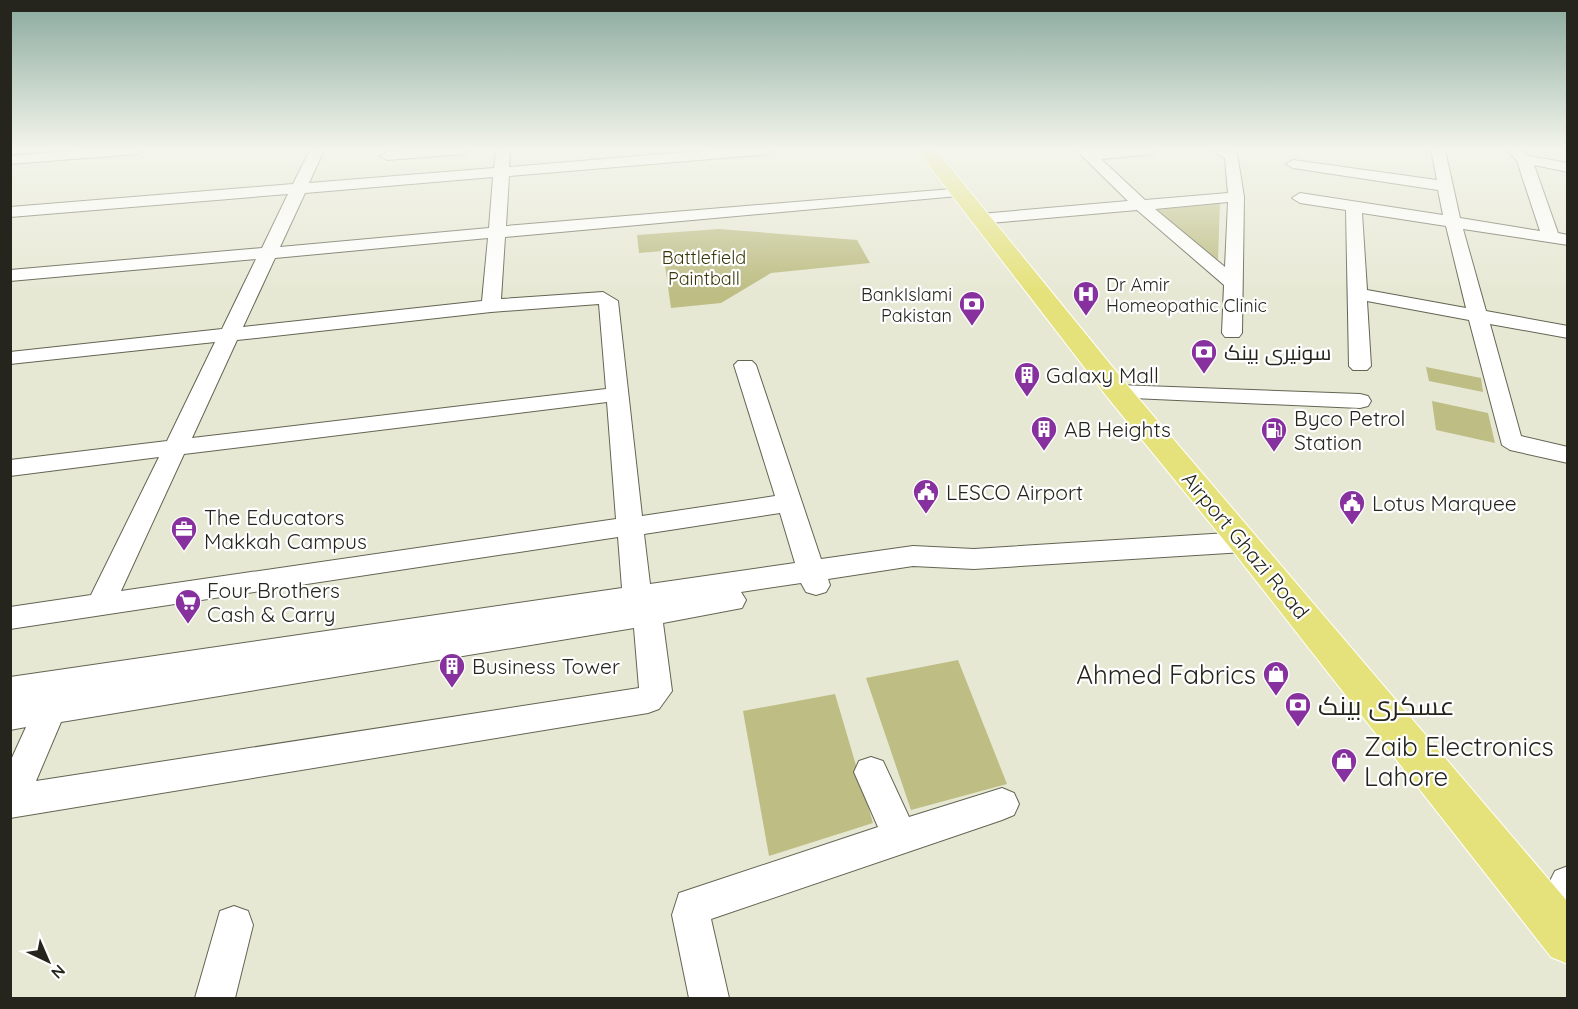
<svg xmlns="http://www.w3.org/2000/svg" width="1578" height="1009" viewBox="0 0 1578 1009" font-family="Quicksand,Cairo,sans-serif">
	<style>
		.green { fill: #bdbd84 }
		.lines { fill: none; stroke-linecap: round; stroke-linejoin: round }
		.minor-casing { stroke: #646453; stroke-width: 2 }
		.major-casing { stroke: #fff; stroke-width: 2 }
		.minor { fill: #fff; fill-rule: evenodd }
		.major { fill: #e5e27b; fill-rule: evenodd }
		.labels { text-anchor: middle; dominant-baseline: central; stroke-width: 4.5; stroke-linejoin: round; paint-order: stroke }
		.far-park-label { font-size: 18px; fill: #373608; stroke: #fff }
		.far-poi-label { font-size: 18px; fill: #25251e; stroke: #fff; text-anchor: start }
		.poi-label { font-size: 21px; fill: #25251e; stroke: #fff; text-anchor: start }
		.street-label { font-size: 21px; fill: #25251e; stroke: #fff }
		.near-poi-label { font-size: 26px; fill: #25251e; stroke: #fff; text-anchor: start }
	</style>
	<rect width="100%" height="100%" fill="#e7e8d4"/>
	<path class="green" d="M1220 203 1218 260 1156 210Z
		M719 229 857 240 870 263 771 273 721 303 671 308 663 251 639 253 637 235Z
		M1426 367 1481 378 1483 392 1429 381Z
		M1432 401 1488 413 1495 443 1436 430Z
		M958 660 1007 784 911 810 866 678Z
		M835 694 873 823 769 856 743 711Z"/>
	<g class="lines">
		<g class="minor-casing">
			<path id="minor" d="M77 150H144L137 154 10 164V156Z
				M310 150H324L309 183 494 168 496 150H510L509 167 711 150H776L769 154 509 176 506 226 964 188 966 191 964 194 958 196 505 237 501 299 603 292 618 301 642 516 775 496 734 365 738 361H752L756 365 821 559 913 546 974 549 1244 532 1253 535 1257 542 1253 549 1244 552 974 569 913 566 828 579 830 585 826 592 816 595 806 592 801 583 741 592 746 600 742 608 663 623 672 691 659 709 648 713 10 818V762L26 727 10 730V677L622 588 618 537 10 629V607L91 595 159 457 10 476V460L167 441 215 342 10 364V352L222 329 256 259 10 281V270L262 248 288 194 10 217V207L293 184ZM493 177 489 228 280 247 305 193ZM488 238 482 301 243 327 275 258ZM599 304 606 389 192 438 237 340 491 312ZM607 402 616 519 121 591 184 454ZM780 513 795 563 650 584 644 534ZM634 628 639 688 36 781 61 722Z
				M403 150H471L464 154 387 160 380 156 387 152Z
				M1076 150H1159L1152 154 1101 159 1145 200 1228 193 1225 158 1210 150 1237 153 1244 197 1242 333 1239 337H1225L1222 333 1224 285 1137 210 980 224 972 219 980 214 1128 201ZM1228 202 1225 267 1155 209Z
				M1431 150H1445L1460 218 1540 231 1517 161 1508 151 1523 150 1529 156 1568 163V172L1534 165 1558 233 1568 235V245L1463 229 1486 311 1568 326V338L1490 324 1521 436 1568 447V463L1510 450 1502 445 1469 320 1367 301 1371 366 1367 370H1353L1349 366 1346 210 1300 203 1292 198 1300 193 1443 215 1438 190 1293 168 1286 164 1293 160 1437 180ZM1362 213 1446 226 1466 308 1367 290Z
				M1118 385 1360 394 1368 396 1371 401 1368 406 1360 408 1110 397 1107 392 1110 387Z
				M871 757 883 761 909 817 1002 788 1014 793 1019 804 1014 815 1002 820 711 919 729 998H689L672 915 679 893 878 827 854 772 859 761Z
				M1568 866V925L1565 931 1551 936 1537 931 1532 917 1555 871Z
				M234 906 248 911 253 925 235 998H195L220 911Z"/>
		</g>
		<g class="major-casing">
			<path id="major" d="M917 150H936L1128 386 1568 902V964L1551 957 1232 550 1108 398Z"/>
		</g>
		<use href="#minor" class="minor"/>
		<use href="#major" class="major"/>
	</g>
	<linearGradient id="sky" x2="0" y2="1"><stop stop-color="#89a99d"/><stop offset="0.51" stop-color="#f4f5ec"/><stop offset="1" stop-color="#f4f5ec" stop-opacity="0"/></linearGradient>
	<rect width="1578" height="292" fill="url(#sky)"/>
	<defs>
		<g id="hospital-pin" transform="scale(1.35)"><path d="M0 17L-7.5 6A9.5 9.5 0 1 1 7.5 6Z" fill="#87319e" stroke="#fff"/><path d="M-5-5h3v3.5h4V-5h3V5h-3V1.5h-4V5h-3Z" fill="#fff"/></g>
		<g id="bank-pin" transform="scale(1.35)"><path d="M0 17L-7.5 6A9.5 9.5 0 1 1 7.5 6Z" fill="#87319e" stroke="#fff"/><path d="M-6-4H6V4H-6ZM0-2.3a2.3 2.3 0 1 0 0 4.6a2.3 2.3 0 1 0 0-4.6Z" fill="#fff"/></g>
		<g id="building-pin" transform="scale(1.35)"><path d="M0 17L-7.5 6A9.5 9.5 0 1 1 7.5 6Z" fill="#87319e" stroke="#fff"/><path d="M-4-6H4V6H1V3H-1V6H-4ZM-2.5-4.3h1.7v1.8h-1.7ZM.8-4.3h1.7v1.8H.8ZM-2.5-1h1.7V.8h-1.7ZM.8-1h1.7V.8H.8Z" fill="#fff"/></g>
		<g id="fuel-pin" transform="scale(1.35)"><path d="M0 17L-7.5 6A9.5 9.5 0 1 1 7.5 6Z" fill="#87319e" stroke="#fff"/><path d="M-5.5-6h7V0h2V4h1.3V-2.5L3-4.5l.8-.8L6-3V5H2.5V1h-1V6h-7ZM-4.2-4.7v3.2H.2V-4.7Z" fill="#fff"/></g>
		<g id="civic-pin" transform="scale(1.35)"><path d="M0 17L-7.5 6A9.5 9.5 0 1 1 7.5 6Z" fill="#87319e" stroke="#fff"/><path d="M-.6-6.5H3V-4.5H.6V-3L4-1V1h2V6H-6V1h2V-1L-.6-3ZM-1.2 2.5V6h2.4V2.5Z" fill="#fff"/></g>
		<g id="office-pin" transform="scale(1.35)"><path d="M0 17L-7.5 6A9.5 9.5 0 1 1 7.5 6Z" fill="#87319e" stroke="#fff"/><path d="M-6-3h4V-5.5h4V-3h4V5H-6ZM-1-4.5V-3h2v-1.5ZM-6 0V1H6V0Z" fill="#fff"/></g>
		<g id="supermarket-pin" transform="scale(1.35)"><path d="M0 17L-7.5 6A9.5 9.5 0 1 1 7.5 6Z" fill="#87319e" stroke="#fff"/><path d="M-6-5.5h2.5l.6 2H6L4.5 2H-2.5L-4.4-4H-6ZM-1.5 3.2a1.3 1.3 0 1 0 .1 0ZM3 3.2a1.3 1.3 0 1 0 .1 0Z" fill="#fff"/></g>
		<g id="shop-pin" transform="scale(1.35)"><path d="M0 17L-7.5 6A9.5 9.5 0 1 1 7.5 6Z" fill="#87319e" stroke="#fff"/><path d="M-5-2.5h2.3a2.7 3.5 0 0 1 5.4 0H5L5.5 6h-11ZM-1.5-2.5h3a1.5 2.3 0 0 0-3 0Z" fill="#fff"/></g>
	</defs>
	<g fill-rule="evenodd">
		<use href="#hospital-pin" x="1086" y="294"/>
		<use href="#bank-pin" x="972" y="304"/>
		<use href="#bank-pin" x="1204" y="352"/>
		<use href="#building-pin" x="1027" y="375"/>
		<use href="#building-pin" x="1044" y="429"/>
		<use href="#fuel-pin" x="1274" y="430"/>
		<use href="#civic-pin" x="926" y="492"/>
		<use href="#civic-pin" x="1352" y="503"/>
		<use href="#office-pin" x="184" y="529"/>
		<use href="#supermarket-pin" x="188" y="602"/>
		<use href="#building-pin" x="452" y="666"/>
		<use href="#shop-pin" x="1276" y="674"/>
		<use href="#bank-pin" x="1298" y="705"/>
		<use href="#shop-pin" x="1344" y="761"/>
	</g>
	<g class="labels">
		<g class="far-park-label">
			<text x="704" y="257">Battlefield<tspan x="704" dy="21">Paintball</tspan></text>
		</g>
		<g class="far-poi-label">
			<text x="1106" y="284">Dr Amir<tspan x="1106" dy="21">Homeopathic Clinic</tspan></text>
			<text x="952" y="294" text-anchor="end">BankIslami<tspan x="952" dy="21">Pakistan</tspan></text>
		</g>
		<g class="poi-label">
			<text x="1224" y="352">سونیری بینک</text>
			<text x="1046" y="375">Galaxy Mall</text>
			<text x="1294" y="418">Byco Petrol<tspan x="1294" dy="24">Station</tspan></text>
			<text x="1064" y="429">AB Heights</text>
			<text x="946" y="492">LESCO Airport</text>
			<text x="1372" y="503">Lotus Marquee</text>
			<text x="204" y="517">The Educators<tspan x="204" dy="24">Makkah Campus</tspan></text>
			<text x="207" y="590">Four Brothers<tspan x="207" dy="24">Cash &amp; Carry</tspan></text>
			<text x="472" y="666">Business Tower</text>
		</g>
		<g class="street-label">
			<text transform="translate(1246 545) rotate(50)">Airport Ghazi Road</text>
		</g>
		<g class="near-poi-label">
			<text x="1256" y="674" text-anchor="end">Ahmed Fabrics</text>
			<text x="1318" y="705">عسکری بینک</text>
			<text x="1364" y="746">Zaib Electronics<tspan x="1364" dy="30">Lahore</tspan></text>
		</g>
	</g>
	<rect width="1578" height="1009" fill="none" stroke="#25251e" stroke-width="24"/>
	<g transform="translate(48 961) rotate(136)" stroke="#ffffff" stroke-width="4.5" paint-order="stroke">
	<path d="M0-4.5L10 22L0 15L-10 22Z" fill="#25251e"/>
	<text y="-9" font-size="16" font-weight="bold" text-anchor="middle" fill="#25251e">N</text>
	</g>
</svg>
